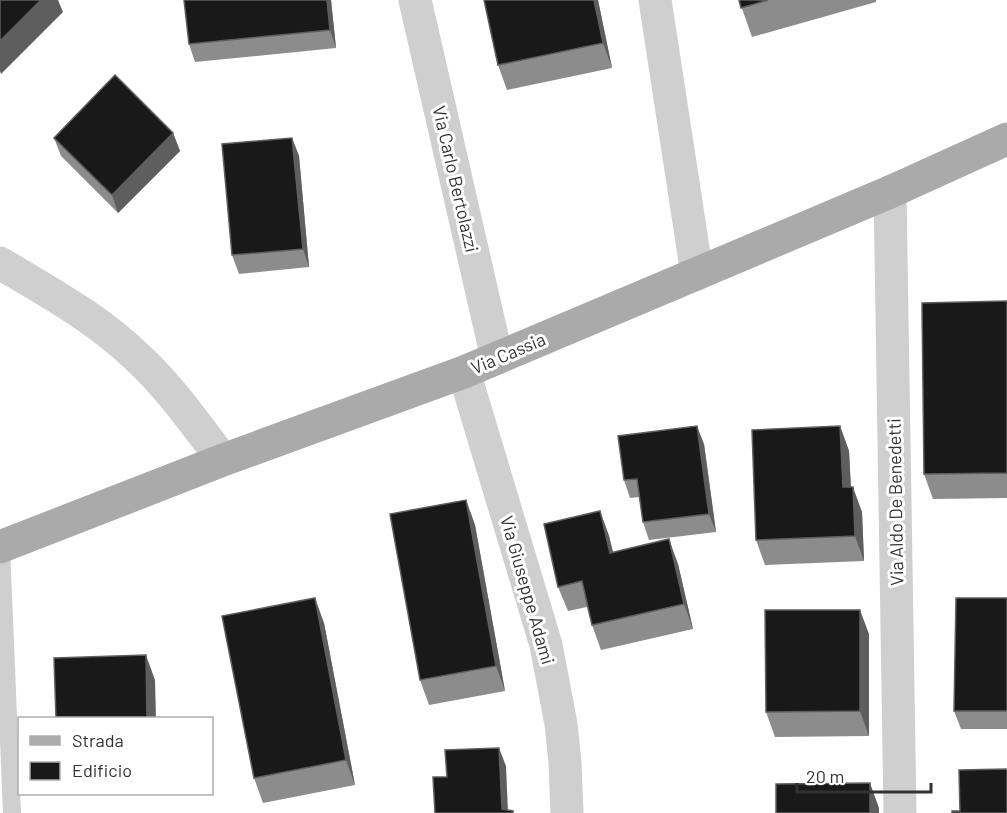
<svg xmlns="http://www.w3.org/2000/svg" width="1007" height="813" viewBox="0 0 1007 813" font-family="Barlow,sans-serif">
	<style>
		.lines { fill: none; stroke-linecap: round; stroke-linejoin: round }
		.service { stroke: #cfcfcf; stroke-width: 18 }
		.minor { stroke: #cfcfcf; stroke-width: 33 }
		.primary { stroke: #aaa; stroke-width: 33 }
		.wall { fill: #8c8c8c }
		.shaded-wall { fill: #5e5e5e }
		.building { fill: #191919; stroke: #5e5e5e; stroke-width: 1.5 }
		.labels { text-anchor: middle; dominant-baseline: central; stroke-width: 6; stroke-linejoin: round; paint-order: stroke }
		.street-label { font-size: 18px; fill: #323232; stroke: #fff }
	</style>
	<rect width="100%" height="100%" fill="#fff"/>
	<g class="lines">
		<path class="service" d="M1 547 12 813"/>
		<path class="minor" d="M415 0 497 358
			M655 0 697 274
			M890 192 900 813
			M0 263C48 292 97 318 137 357 170 387 196 425 223 460
			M464 372 546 645 561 724 565 762 567 813"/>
		<path class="primary" d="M0 547 223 460 464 372 890 192 1007 139"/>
	</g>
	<path class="wall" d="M331 0 336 48 195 62 189 44Z
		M598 0 612 68 507 90 498 65Z
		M739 0H876V2L752 37Z
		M173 133 180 151 118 213 61 156 54 138Z
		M292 138 299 156 309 267 239 274 232 255Z
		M1007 301V498L933 499 924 474Z
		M840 426 849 451 851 487 862 512 864 561 765 565 756 540Z
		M704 444 716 532 649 540 643 522 639 497 630 498 624 480Z
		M466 500 475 525 505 691 429 705 420 680Z
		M600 511 609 536 613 552 678 564 693 629 601 650 592 625 587 607 568 611 558 587Z
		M1007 598V729H961L954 711Z
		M324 623 355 785 263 803 254 778Z
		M869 634V736L775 737 766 712Z"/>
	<path class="shaded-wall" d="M41 0H58L63 12 1 74 0 71V41Z
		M327 0H331L336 48 330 30Z
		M594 0H598L612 68 603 43Z
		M173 133 180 151 118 213 112 195Z
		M292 138 299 156 309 267 303 249Z
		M697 426 704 444 716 532 709 514Z
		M840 426 849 451 852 512 843 487Z
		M853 487 862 512 864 561 855 536Z
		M466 500 475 525 505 691 496 666Z
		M600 511 609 536 619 577 610 553Z
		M669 539 678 564 693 629 684 604Z
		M315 598 324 623 355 785 346 760Z
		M860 610 869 634V736L860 711Z
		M146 655 155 680 156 718H147Z
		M499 748 506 766 508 813 502 809Z
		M870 783 879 808V813H870Z"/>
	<path class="building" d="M0 0H41L0 41Z
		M184 0H327L330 30 189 44Z
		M484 0H594L603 43 498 65Z
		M739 0H768L741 8Z
		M115 75 173 133 112 195 54 138Z
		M292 138 303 249 232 255 222 144Z
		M1007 301V473L924 474 922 303Z
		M697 426 709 514 643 522 637 479 624 480 618 436Z
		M840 426 843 487H853L855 536 756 540 752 430Z
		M466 500 496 666 420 680 390 514Z
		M600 511 610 553 669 539 684 604 592 625 582 581 558 587 544 524Z
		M315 598 346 760 254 778 222 616Z
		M956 598H1007V711H954Z
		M765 610H860V711L766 712Z
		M146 655 147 718H56L54 658Z
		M499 748 502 809 513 811V813H435L433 777H447L445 750Z
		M1007 769V813H952V811H960L959 770Z
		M870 783V813H776V784Z"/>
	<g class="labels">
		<g class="street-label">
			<text transform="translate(456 179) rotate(77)">Via Carlo Bertolazzi</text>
			<text transform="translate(508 353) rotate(-23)">Via Cassia</text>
			<text transform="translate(895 502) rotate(-91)">Via Aldo De Benedetti</text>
			<text transform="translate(528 590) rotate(74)">Via Giuseppe Adami</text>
		</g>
	</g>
	<rect x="18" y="717" width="195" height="78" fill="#ffffff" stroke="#adadad" stroke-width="1.5"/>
	<rect x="30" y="736" width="30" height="9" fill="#aaaaaa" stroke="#adadad" stroke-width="1.5"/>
	<text x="72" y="747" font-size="18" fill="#323232">Strada</text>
	<rect x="30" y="762" width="30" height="18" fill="#191919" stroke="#adadad" stroke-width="1.5"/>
	<text x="72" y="777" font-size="18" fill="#323232">Edificio</text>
	<path d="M797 783v9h134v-9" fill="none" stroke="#323232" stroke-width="3"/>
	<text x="806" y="783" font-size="18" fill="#323232" stroke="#ffffff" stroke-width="4.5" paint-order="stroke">20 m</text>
</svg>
